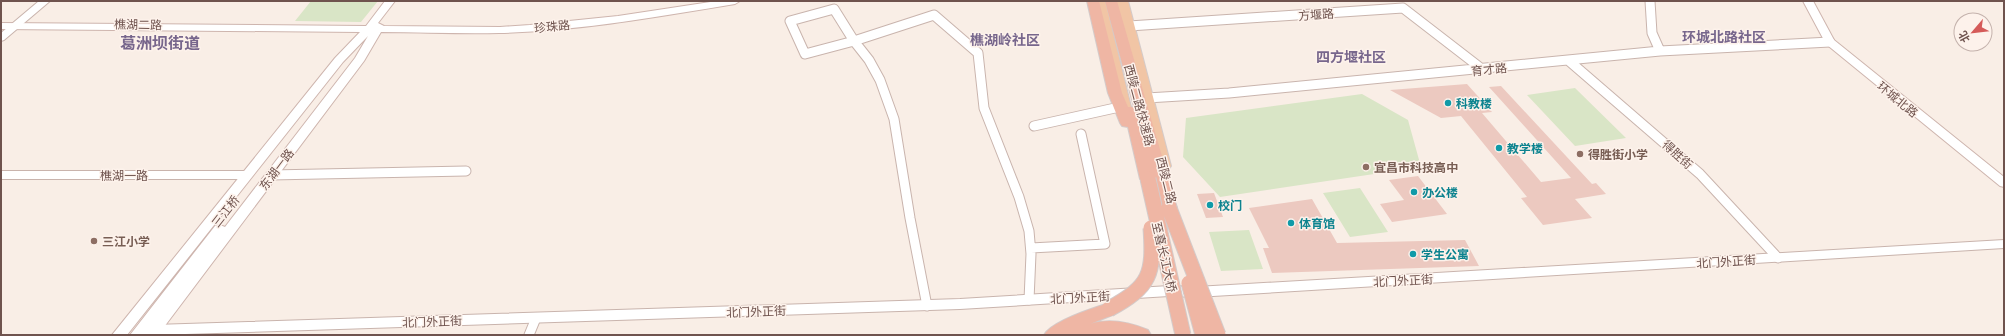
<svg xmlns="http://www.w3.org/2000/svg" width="2005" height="336" viewBox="0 0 2005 336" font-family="Commissioner,'Noto Sans SC',sans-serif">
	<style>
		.green { fill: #d9e5c6 }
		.building { fill: #ecc9c0 }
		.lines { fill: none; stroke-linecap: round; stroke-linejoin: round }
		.minor-casing { stroke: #c9b4ad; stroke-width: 11 }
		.tertiary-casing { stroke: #c9b4ad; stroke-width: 2 }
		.secondary-casing { stroke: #ceb5ae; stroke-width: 2 }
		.primary-casing { stroke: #d4cbca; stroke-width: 2 }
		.trunk-casing { stroke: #d4cbca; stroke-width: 2 }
		.minor { stroke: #fff; stroke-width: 9 }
		.tertiary { fill: #fff; fill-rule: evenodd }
		.secondary { fill: #fff; fill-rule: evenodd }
		.primary { fill: #f1c5a5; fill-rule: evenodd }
		.trunk { fill: #efb6a4; fill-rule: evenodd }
		.trunk-bridge-casing { stroke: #d4cbca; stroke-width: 17; stroke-linecap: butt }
		.trunk-bridge { stroke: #efb6a4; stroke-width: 15 }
		.culture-dot { fill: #0f9aa8; stroke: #fdf2eb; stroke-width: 1.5 }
		.education-dot { fill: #8d6e63; stroke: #fdf2eb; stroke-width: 1.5 }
		.labels { text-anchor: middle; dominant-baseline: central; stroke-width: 3; stroke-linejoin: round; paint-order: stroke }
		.street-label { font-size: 12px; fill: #6f534e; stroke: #fdf2eb }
		.culture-label { font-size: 12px; font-weight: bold; fill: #0d838f; stroke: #fdf2eb; text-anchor: start }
		.education-label { font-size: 12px; font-weight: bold; fill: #785e54; stroke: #fdf2eb; text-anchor: start }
		.quarter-label { font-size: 14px; font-weight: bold; fill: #77668c; stroke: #fdf2eb }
		.district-label { font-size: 16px; font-weight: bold; fill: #77668c; stroke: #fdf2eb }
	</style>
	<rect width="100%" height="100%" fill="#f9eee6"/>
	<path class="green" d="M311 1H378L361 22 295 21Z
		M1575 88 1626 138 1575 146 1527 95Z
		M1362 94 1408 120 1421 167 1220 197 1183 157 1186 118Z
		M1360 188 1388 232 1350 237 1323 193Z
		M1249 230 1263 269 1221 271 1209 232Z"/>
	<path class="building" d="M1467 84 1492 112 1482 113 1541 182 1571 178 1489 87 1501 86 1592 184 1596 183 1606 194 1575 199 1592 218 1543 225 1521 198 1527 197 1461 116 1441 118 1390 90Z
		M1418 176 1447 214 1392 222 1380 204 1404 200 1389 180Z
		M1214 193 1223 217 1206 218 1197 194Z
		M1312 199 1337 243 1465 240 1479 266 1272 273 1263 248H1269L1249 208Z"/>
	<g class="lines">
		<g class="minor-casing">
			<path id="minor" d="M1650 1 1652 33 1660 51
				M834 9 854 41 805 54 790 21Z
				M1129 26 1403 8 1482 69
				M1568 60 1700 174 1778 258
				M1147 98 1229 93 1660 51 1830 42
				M1034 126 1124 106
				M271 175 466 171
				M1031 248 1105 244 1081 134
				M927 306 910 218 894 119 880 80 869 60 854 41 934 15 978 53 984 108 1019 197 1029 231 1031 254 1029 300
				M529 335 536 318"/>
		</g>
		<g class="tertiary-casing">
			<path id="tertiary" d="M39 1H50L4 40 1 41V33Z
				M1 171H246L252 175 246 179H1Z
				M2004 240V248L1196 297 1169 296 960 309 154 335 149 333 148 330 149 327 154 325 960 299 1169 286 1196 287Z"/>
		</g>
		<g class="secondary-casing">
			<path id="secondary" d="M385 1H395L378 23 384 26 500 27 530 25 618 16 717 1H740L735 4C657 17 578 31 499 33 460 34 420 32 381 32L364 61 158 335H130L215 226 220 225 225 227 355 58 368 36 343 62 127 335H112L335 58 360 32 1 29V23L366 26Z
				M1803 1H1813L1834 40 2004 177V187L2000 186 1826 44Z"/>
		</g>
		<g class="primary-casing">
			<path id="primary" d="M1093 1H1105L1132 111 1130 114H1120L1118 111Z
				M1116 1H1128L1171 166 1169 169H1159L1157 166Z"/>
		</g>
		<g class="trunk-casing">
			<path id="trunk" d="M1087 1H1099L1122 93 1128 107H1134L1105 1H1117L1177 208 1175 212 1169 213 1163 212 1154 182 1148 184 1143 183 1140 179 1128 127 1122 126 1120 123 1108 93Z
				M1109 303 1115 304 1118 309 1115 314 1090 324C1110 318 1129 322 1148 330L1151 335H1044C1052 321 1093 308 1109 303Z"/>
		</g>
		<use href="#minor" class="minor"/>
		<use href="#tertiary" class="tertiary"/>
		<use href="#secondary" class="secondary"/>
		<use href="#primary" class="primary"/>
		<use href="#trunk" class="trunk"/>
		<g class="trunk-bridge-casing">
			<path id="trunk-bridge" d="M1148 179 1183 335
				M1169 208 1218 335
				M1189 283 1203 335
				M1109 309C1151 286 1154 274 1151 228"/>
		</g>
		<use href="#trunk-bridge" class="trunk-bridge"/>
	</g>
	<g class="culture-dot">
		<circle cx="1448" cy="103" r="4"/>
		<circle cx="1499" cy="148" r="4"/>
		<circle cx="1414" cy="192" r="4"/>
		<circle cx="1210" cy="205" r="4"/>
		<circle cx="1291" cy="223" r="4"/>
		<circle cx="1413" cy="254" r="4"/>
	</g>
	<g class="education-dot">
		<circle cx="1580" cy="154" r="4"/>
		<circle cx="1366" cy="167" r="4"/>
		<circle cx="94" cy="241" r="4"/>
	</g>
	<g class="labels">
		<g class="street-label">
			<text transform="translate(1316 14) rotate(-4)">方堰路</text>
			<text transform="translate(138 24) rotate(1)">樵湖二路</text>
			<text transform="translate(552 26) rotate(-6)">珍珠路</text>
			<text transform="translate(1489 69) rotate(-6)">育才路</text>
			<text transform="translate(1898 99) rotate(39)">环城北路</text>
			<text transform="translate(1140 105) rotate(75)">西陵二路快速路</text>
			<text transform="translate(1678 154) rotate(42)">得胜街</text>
			<text transform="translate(276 169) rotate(-53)">东湖一路</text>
			<text x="124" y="175">樵湖一路</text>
			<text transform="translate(1167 180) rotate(76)">西陵二路</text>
			<text transform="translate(225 211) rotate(-52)">三江桥</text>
			<text transform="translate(1165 257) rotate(77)">至喜长江大桥</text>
			<text transform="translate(1726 261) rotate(-4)">北门外正街</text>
			<text transform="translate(1403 280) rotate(-3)">北门外正街</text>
			<text transform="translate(1080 297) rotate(-3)">北门外正街</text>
			<text transform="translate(756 311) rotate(-2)">北门外正街</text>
			<text transform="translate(432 321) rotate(-2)">北门外正街</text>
		</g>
		<g class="culture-label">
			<text x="1456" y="103">科教楼</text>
			<text x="1507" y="148">教学楼</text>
			<text x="1422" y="192">办公楼</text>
			<text x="1218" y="205">校门</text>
			<text x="1299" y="223">体育馆</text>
			<text x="1421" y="254">学生公寓</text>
		</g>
		<g class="education-label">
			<text x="1588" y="154">得胜街小学</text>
			<text x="1374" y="167">宜昌市科技高中</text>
			<text x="102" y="241">三江小学</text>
		</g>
		<g class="quarter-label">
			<text x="1724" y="36">环城北路社区</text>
			<text x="1005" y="39">樵湖岭社区</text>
			<text x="1351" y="56">四方堰社区</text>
		</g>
		<g class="district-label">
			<text x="160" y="42">葛洲坝街道</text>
		</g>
	</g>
	<rect width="2005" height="336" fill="none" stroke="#6f534e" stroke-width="4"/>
	<g transform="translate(1973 32) rotate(242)"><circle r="19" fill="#fdf2eb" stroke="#c4b2ac"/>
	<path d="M0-3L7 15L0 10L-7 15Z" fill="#d55b59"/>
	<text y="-6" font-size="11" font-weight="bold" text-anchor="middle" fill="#6f534e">北</text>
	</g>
</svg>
